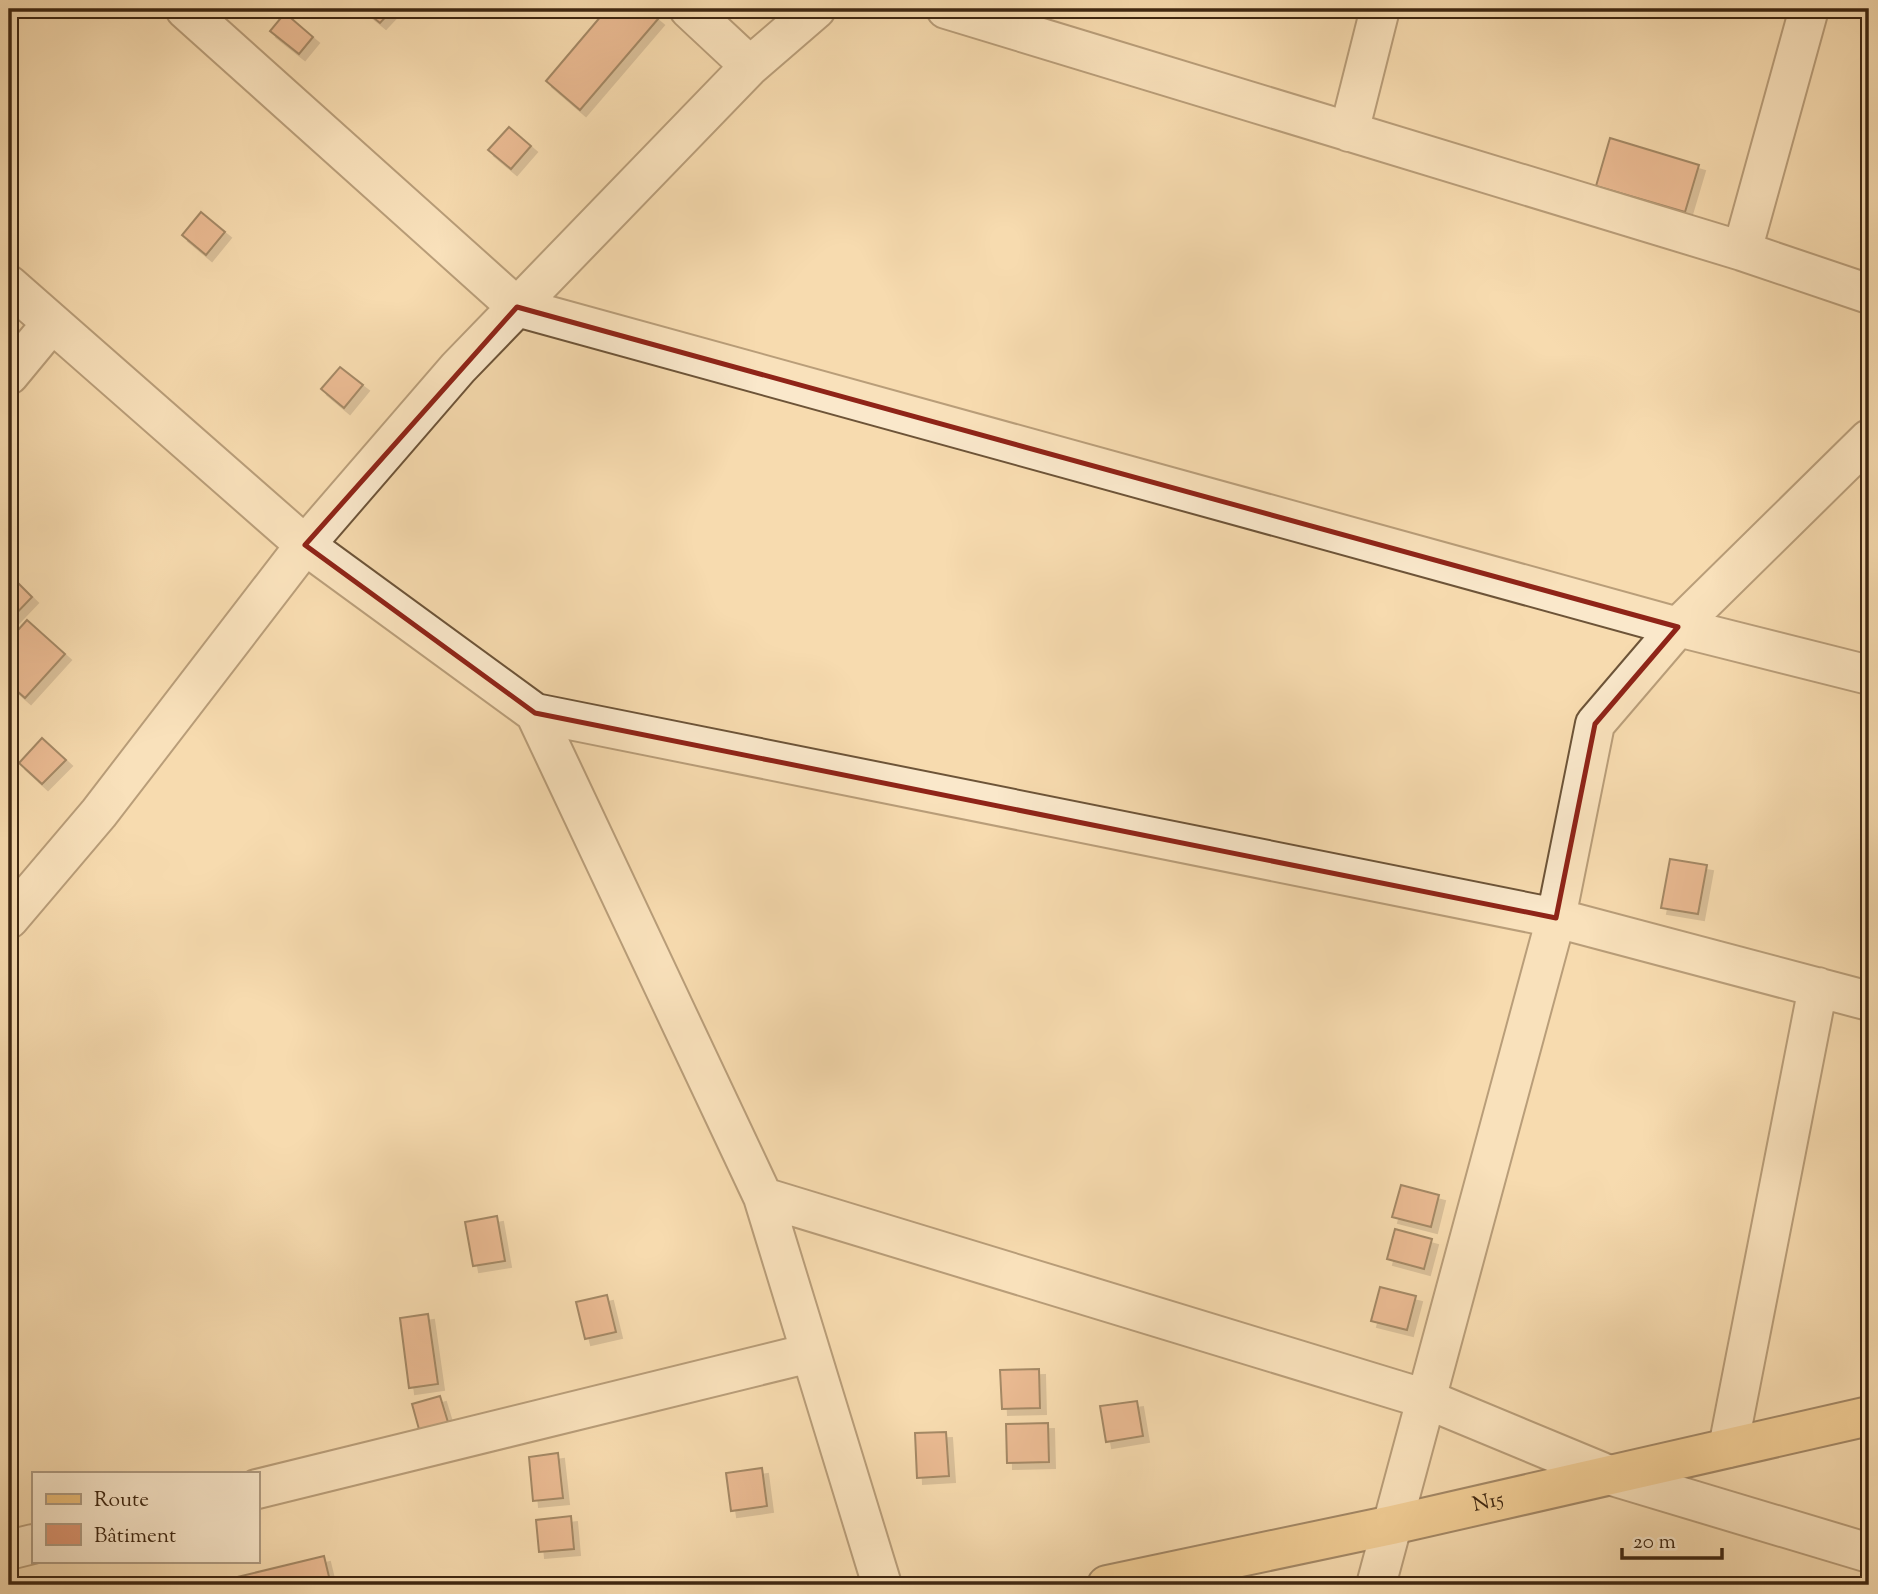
<svg xmlns="http://www.w3.org/2000/svg" width="1878" height="1594" viewBox="0 0 1878 1594" font-family="'Sorts Mill Goudy',serif">
	<style>
		.building { fill: #dc9571; stroke: #3f2711; stroke-width: 2; filter: url(#shadow) }
		.lines { fill: none; stroke-linecap: round; stroke-linejoin: round }
		.minor-casing { stroke: #6d5438; stroke-width: 42 }
		.major-casing { stroke: #3f2711; stroke-width: 42 }
		.minor { stroke: #fae8cb; stroke-width: 38 }
		.major { stroke: #ecbe78; stroke-width: 38 }
		.marked { fill: none; stroke: #8f2418; stroke-width: 5; stroke-linejoin: round }
		.labels { text-anchor: middle; dominant-baseline: central; stroke-width: 7; stroke-linejoin: round; paint-order: stroke }
		.street-label { font-size: 21px; fill: #3f2711; stroke: #fae8cb }
	</style>
	<defs>
		<filter id="shadow"><feDropShadow dx="6" dy="6" stdDeviation="0" flood-color="#0004"/></filter>
	</defs>
	<rect width="100%" height="100%" fill="#f7dbaf"/>
	<filter id="stains"><feTurbulence type="fractalNoise" baseFrequency=".00286" numOctaves="4"/><feColorMatrix values="0 0 0 0 .2 0 0 0 0 .09 0 0 0 0 .02 0 0 0 .5 -.17"/></filter>
	<radialGradient id="worn" r=".72"><stop offset=".6" stop-color="#630" stop-opacity="0"/><stop offset="1" stop-color="#630" stop-opacity=".3"/></radialGradient>
	<path class="building" d="M363 9H393L380 23Z
		M607 9H646L658 19 580 110 546 81Z
		M285 13 313 37 299 54 270 31Z
		M509 127 531 146 511 169 488 150Z
		M1610 138 1699 165 1685 212 1596 186Z
		M201 212 225 232 206 255 182 235Z
		M340 367 363 385 344 408 321 389Z
		M9 574 32 597 9 621Z
		M27 620 65 654 25 698 9 684V640Z
		M42 738 66 760 42 784 19 763Z
		M1670 859 1707 865 1698 914 1661 908Z
		M1401 1185 1439 1195 1431 1227 1392 1217Z
		M497 1216 505 1261 473 1266 465 1222Z
		M1395 1229 1432 1239 1424 1269 1387 1259Z
		M1380 1287 1416 1296 1407 1330 1371 1321Z
		M607 1295 616 1332 585 1339 576 1302Z
		M428 1314 438 1384 409 1388 400 1318Z
		M1039 1369 1040 1408 1002 1409 1000 1370Z
		M440 1396 451 1432 422 1440 412 1404Z
		M1137 1401 1143 1436 1106 1442 1100 1406Z
		M1048 1423 1049 1462 1007 1463 1006 1424Z
		M946 1432 949 1476 917 1478 915 1433Z
		M558 1453 563 1498 533 1501 529 1457Z
		M762 1468 767 1506 731 1511 726 1473Z
		M571 1516 574 1549 539 1552 536 1520Z
		M324 1556 331 1585H234L233 1578Z"/>
	<g class="lines">
		<g class="minor-casing">
			<path id="minor" d="M185 9 517 307 1678 627 1869 675
				M689 9 750 66
				M946 9 1742 251 1869 294
				M1349 132 1380 9
				M1742 251 1809 9
				M9 285 305 545 535 713 1556 918 1869 1001
				M9 375 52 323
				M535 713 763 1197 882 1585
				M9 919 99 813 305 545 458 368 750 66 816 9
				M763 1197 1426 1399 1609 1475 1869 1553
				M1728 1448 1818 987
				M257 1489 810 1353
				M9 1550 33 1544
				M1376 1585 1556 918 1595 724 1678 627 1869 439"/>
		</g>
		<g class="major-casing">
			<g id="major">
				<path id="s1" d="M1107 1585 1392 1525 1869 1416"/>
			</g>
		</g>
		<use href="#minor" class="minor"/>
		<use href="#major" class="major"/>
	</g>
	<path d="M0 0H1878V1594H0ZM517 307 1678 627 1595 724 1556 918 535 713 305 545Z" fill="#f7dbaf" fill-opacity=".55" fill-rule="evenodd"/>
	<path class="marked" d="M517 307 1678 627 1595 724 1556 918 535 713 305 545Z"/>
	<g class="labels">
		<g class="street-label">
			<text stroke="none"><textPath href="#s1" startOffset="390">N15</textPath></text>
		</g>
	</g>
	<rect width="1878" height="1594" fill="none" stroke="#f7dbaf" stroke-width="35"/>
	<rect x="10" y="10" width="1857" height="1573" fill="none" stroke="#3f2711" stroke-width="3.5"/>
	<rect x="18" y="18" width="1843" height="1559" fill="none" stroke="#3f2711" stroke-width="2"/>
	<rect x="32" y="1472" width="228" height="91" fill="#fae8cb" stroke="#af9b81" stroke-width="2"/>
	<rect x="46" y="1494" width="35" height="10" fill="#ecbe78" stroke="#af9b81" stroke-width="2"/>
	<text x="94" y="1506" font-size="21" fill="#3f2711">Route</text>
	<rect x="46" y="1524" width="35" height="21" fill="#dc9571" stroke="#af9b81" stroke-width="2"/>
	<text x="94" y="1542" font-size="21" fill="#3f2711">Bâtiment</text>
	<path d="M1622 1548v10h100v-10" fill="none" stroke="#3f2711" stroke-width="3.5"/>
	<text x="1633" y="1548" font-size="21" fill="#3f2711" stroke="#fae8cb" stroke-width="5" paint-order="stroke">20 m</text>
	<rect width="100%" height="100%" filter="url(#stains)"/>
	<rect width="100%" height="100%" fill="url(#worn)"/>
</svg>
